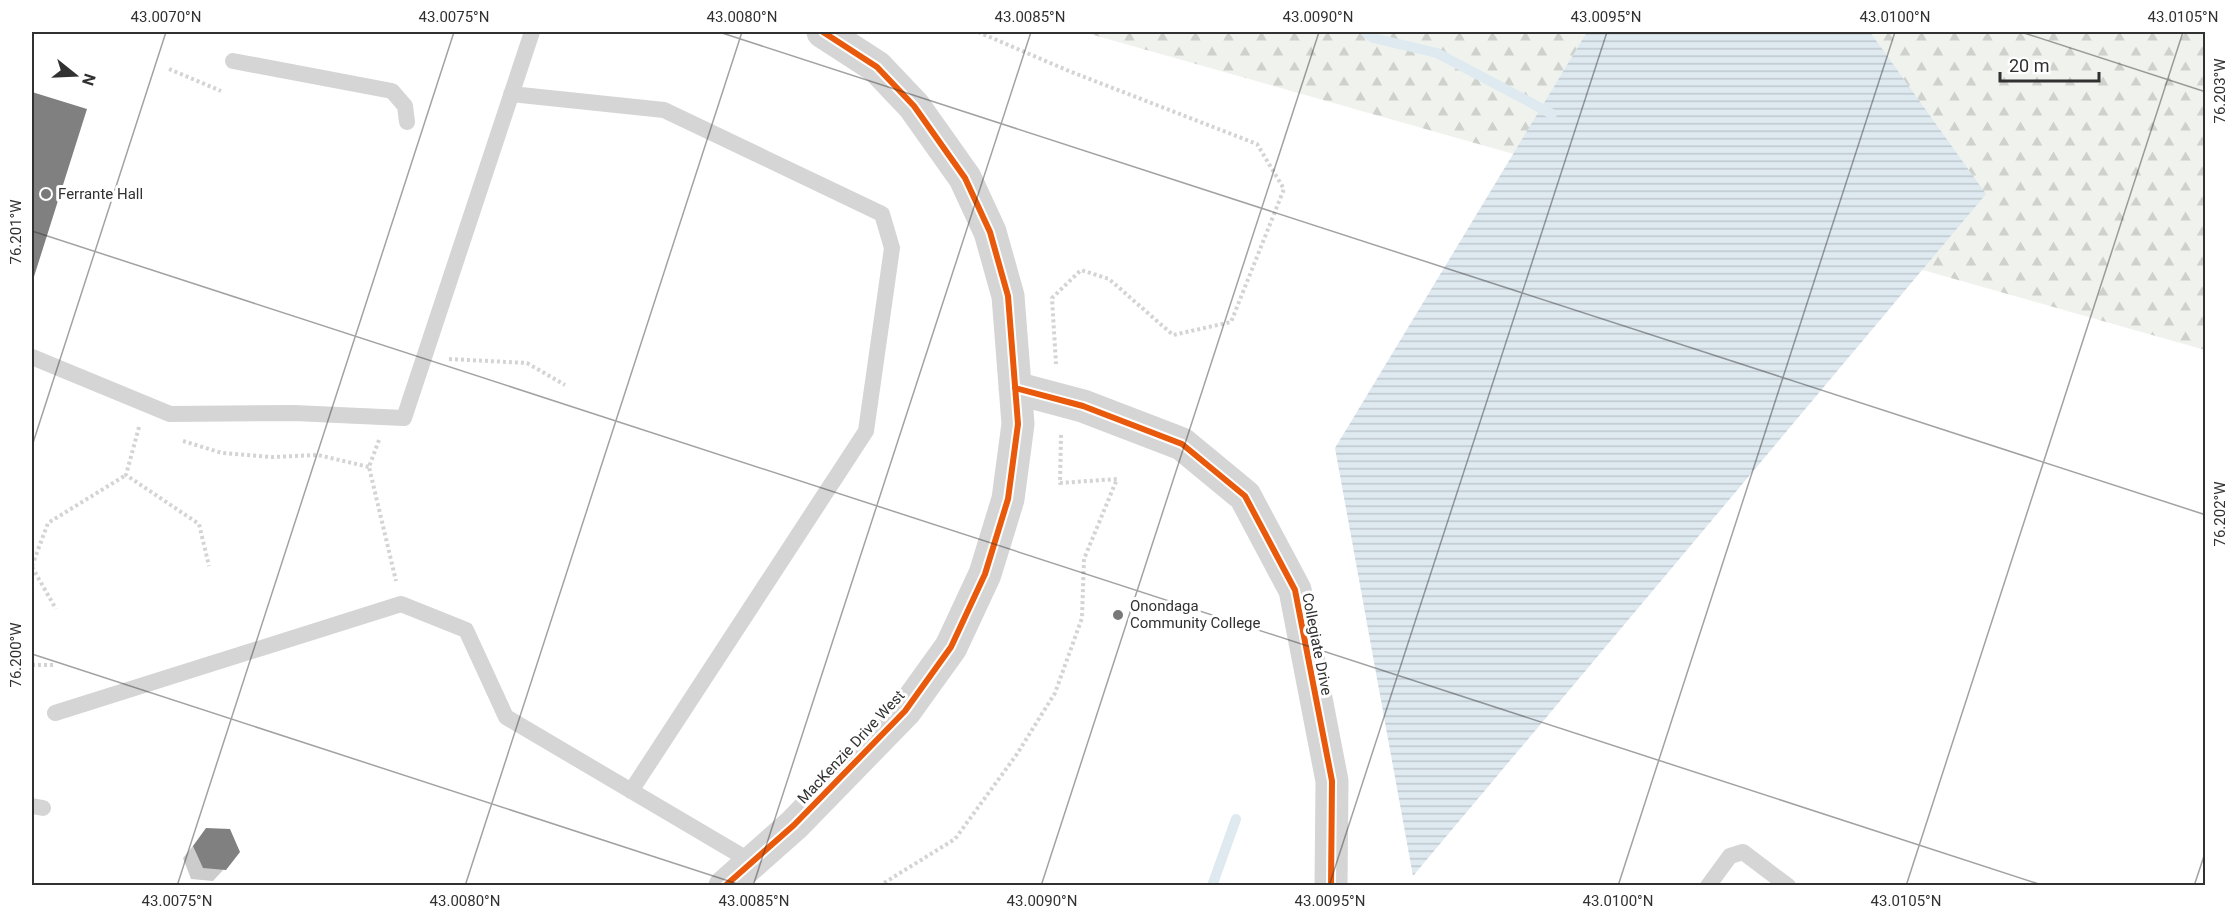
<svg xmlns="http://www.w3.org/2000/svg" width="2237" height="917" viewBox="0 0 2237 917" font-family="Roboto,sans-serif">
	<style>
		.forest { fill: url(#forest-firs) }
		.water { fill: url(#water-rules) }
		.shadow { fill: #0003 }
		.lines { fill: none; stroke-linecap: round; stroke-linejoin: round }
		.stream { stroke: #dee9f0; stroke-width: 10 }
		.building { fill: #808080 }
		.path { stroke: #d4d4d4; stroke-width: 4; stroke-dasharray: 3 3; stroke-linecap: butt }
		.service { stroke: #d5d5d5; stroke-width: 16 }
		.minor { stroke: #d5d5d5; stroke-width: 33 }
		.cycleway-casing { stroke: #fff; stroke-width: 10 }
		.cycleway { stroke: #e8590c; stroke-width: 6 }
		.ticks { fill: none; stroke: #313131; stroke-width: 1.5; stroke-opacity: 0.45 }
		.poi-dot { fill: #797979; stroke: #fff; stroke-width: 2 }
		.labels { text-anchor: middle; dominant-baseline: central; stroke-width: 6; stroke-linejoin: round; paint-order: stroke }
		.poi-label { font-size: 15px; fill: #313131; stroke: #fff; text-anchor: start }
		.street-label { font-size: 15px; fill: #313131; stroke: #fff }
		.neatline { fill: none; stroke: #313131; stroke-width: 2 }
		.ticks-label { font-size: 15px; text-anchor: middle; fill: #313131 }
	</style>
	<defs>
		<pattern id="forest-firs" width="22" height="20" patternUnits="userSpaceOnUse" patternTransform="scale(1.5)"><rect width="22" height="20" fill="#f0f3ed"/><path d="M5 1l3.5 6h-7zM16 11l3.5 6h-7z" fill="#ced1cc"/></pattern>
		<pattern id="water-rules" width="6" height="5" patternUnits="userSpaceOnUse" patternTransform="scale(1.5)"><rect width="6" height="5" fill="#dee9f0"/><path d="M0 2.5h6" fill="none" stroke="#bfc8ce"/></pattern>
	</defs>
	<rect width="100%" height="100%" fill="#fff"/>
	<path class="forest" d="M1083 32H2205V350Z"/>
	<path class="water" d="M1587 32H1870L1986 194 1413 876 1335 448Z"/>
	<path class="shadow" d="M32 93 85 110 32 279Z
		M207 829 224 869 213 881 191 879 183 858Z"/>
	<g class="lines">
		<path class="stream" d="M1365 32 1373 38 1437 53 1552 114
			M1212 886 1236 819"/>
	</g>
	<path class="building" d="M32 92 87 109 32 283Z
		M206 828 230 829 240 852 226 870 203 868 193 846Z"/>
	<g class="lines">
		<path class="path" d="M978 32 1069 71 1257 144 1284 189 1231 322 1173 335 1109 279 1081 270 1052 298 1056 364
			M169 69 221 91
			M449 359 527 363 565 385
			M139 427 126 475 199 524 209 566
			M379 440 369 467 396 581
			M183 441 222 453 272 457 318 455 369 467
			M32 566 48 523 126 475
			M32 567 56 609
			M32 665H55
			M879 886 955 839 1017 754 1055 693 1082 618 1084 559 1117 479 1060 483 1061 434"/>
		<path class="service" d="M233 61 392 91 405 106 407 122
			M511 94 664 110 882 214 892 248 866 431 631 791
			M32 357 170 414 294 413 404 418 532 32
			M55 713 401 604 466 630 506 717 752 862
			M32 806 43 808
			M1708 886 1730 856 1743 852 1788 886"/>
		<path class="minor" d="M1015 388 1083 406 1182 444 1245 496 1295 590 1332 781 1331 886
			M725 886 794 825 905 711 951 647 985 574 1008 499 1018 424 1008 296 990 232 965 178 914 106 877 67 823 32"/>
		<g class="cycleway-casing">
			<path id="cycleway" d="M1015 388 1083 406 1182 444 1245 496 1295 590 1332 781 1331 886
				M725 886 794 825 905 711 951 647 985 574 1008 499 1018 424 1008 296 990 232 965 178 914 106 877 67 823 32"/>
		</g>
		<use href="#cycleway" class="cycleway"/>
	</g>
	<path class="ticks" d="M719 32 2206 515M2021 32 2206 92M32 231 2045 886M32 446 166 32M32 654 744 886M177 886 454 32M465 886 742 32M753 886 1031 32M1041 886 1319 32M1329 886 1607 32M1618 886 1895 32M1906 886 2183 32M2194 886 2206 850"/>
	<g class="poi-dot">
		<circle cx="46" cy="194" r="6"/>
		<circle cx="1118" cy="615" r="6"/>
	</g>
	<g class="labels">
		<g class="poi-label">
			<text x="58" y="194">Ferrante Hall</text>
			<text x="1130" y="606">Onondaga<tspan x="1130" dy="17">Community College</tspan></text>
		</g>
		<g class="street-label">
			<text transform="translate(1317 644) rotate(79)">Collegiate Drive</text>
			<text transform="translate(851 747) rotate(-47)">MacKenzie Drive West</text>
		</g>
	</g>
	<rect width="2237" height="917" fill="none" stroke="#ffffff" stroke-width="66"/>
	<g transform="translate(75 75) rotate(108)" stroke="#ffffff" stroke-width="4.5" paint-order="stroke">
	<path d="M0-4.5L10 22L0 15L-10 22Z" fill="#313131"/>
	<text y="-9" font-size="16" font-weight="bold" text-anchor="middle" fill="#313131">N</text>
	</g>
	<path d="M2000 72v9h99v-9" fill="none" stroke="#313131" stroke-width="3"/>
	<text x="2009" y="72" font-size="18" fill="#313131" stroke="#ffffff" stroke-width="4.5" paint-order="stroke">20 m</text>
	<rect x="33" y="33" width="2171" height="851" class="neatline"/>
	<g class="ticks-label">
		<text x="166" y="22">43.0070°N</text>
		<text x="454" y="22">43.0075°N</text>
		<text x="742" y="22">43.0080°N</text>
		<text x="1030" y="22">43.0085°N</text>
		<text x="1318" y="22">43.0090°N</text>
		<text x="1606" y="22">43.0095°N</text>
		<text x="1895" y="22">43.0100°N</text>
		<text x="2183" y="22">43.0105°N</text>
		<text transform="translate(2220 91) rotate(-90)" y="5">76.203°W</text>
		<text transform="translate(16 232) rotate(-90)" y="5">76.201°W</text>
		<text transform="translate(2220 514) rotate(-90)" y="5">76.202°W</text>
		<text transform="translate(16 655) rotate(-90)" y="5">76.200°W</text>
		<text x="177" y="906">43.0075°N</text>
		<text x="465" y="906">43.0080°N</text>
		<text x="754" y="906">43.0085°N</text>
		<text x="1042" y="906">43.0090°N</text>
		<text x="1330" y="906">43.0095°N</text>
		<text x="1618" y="906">43.0100°N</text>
		<text x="1906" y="906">43.0105°N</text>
	</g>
</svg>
